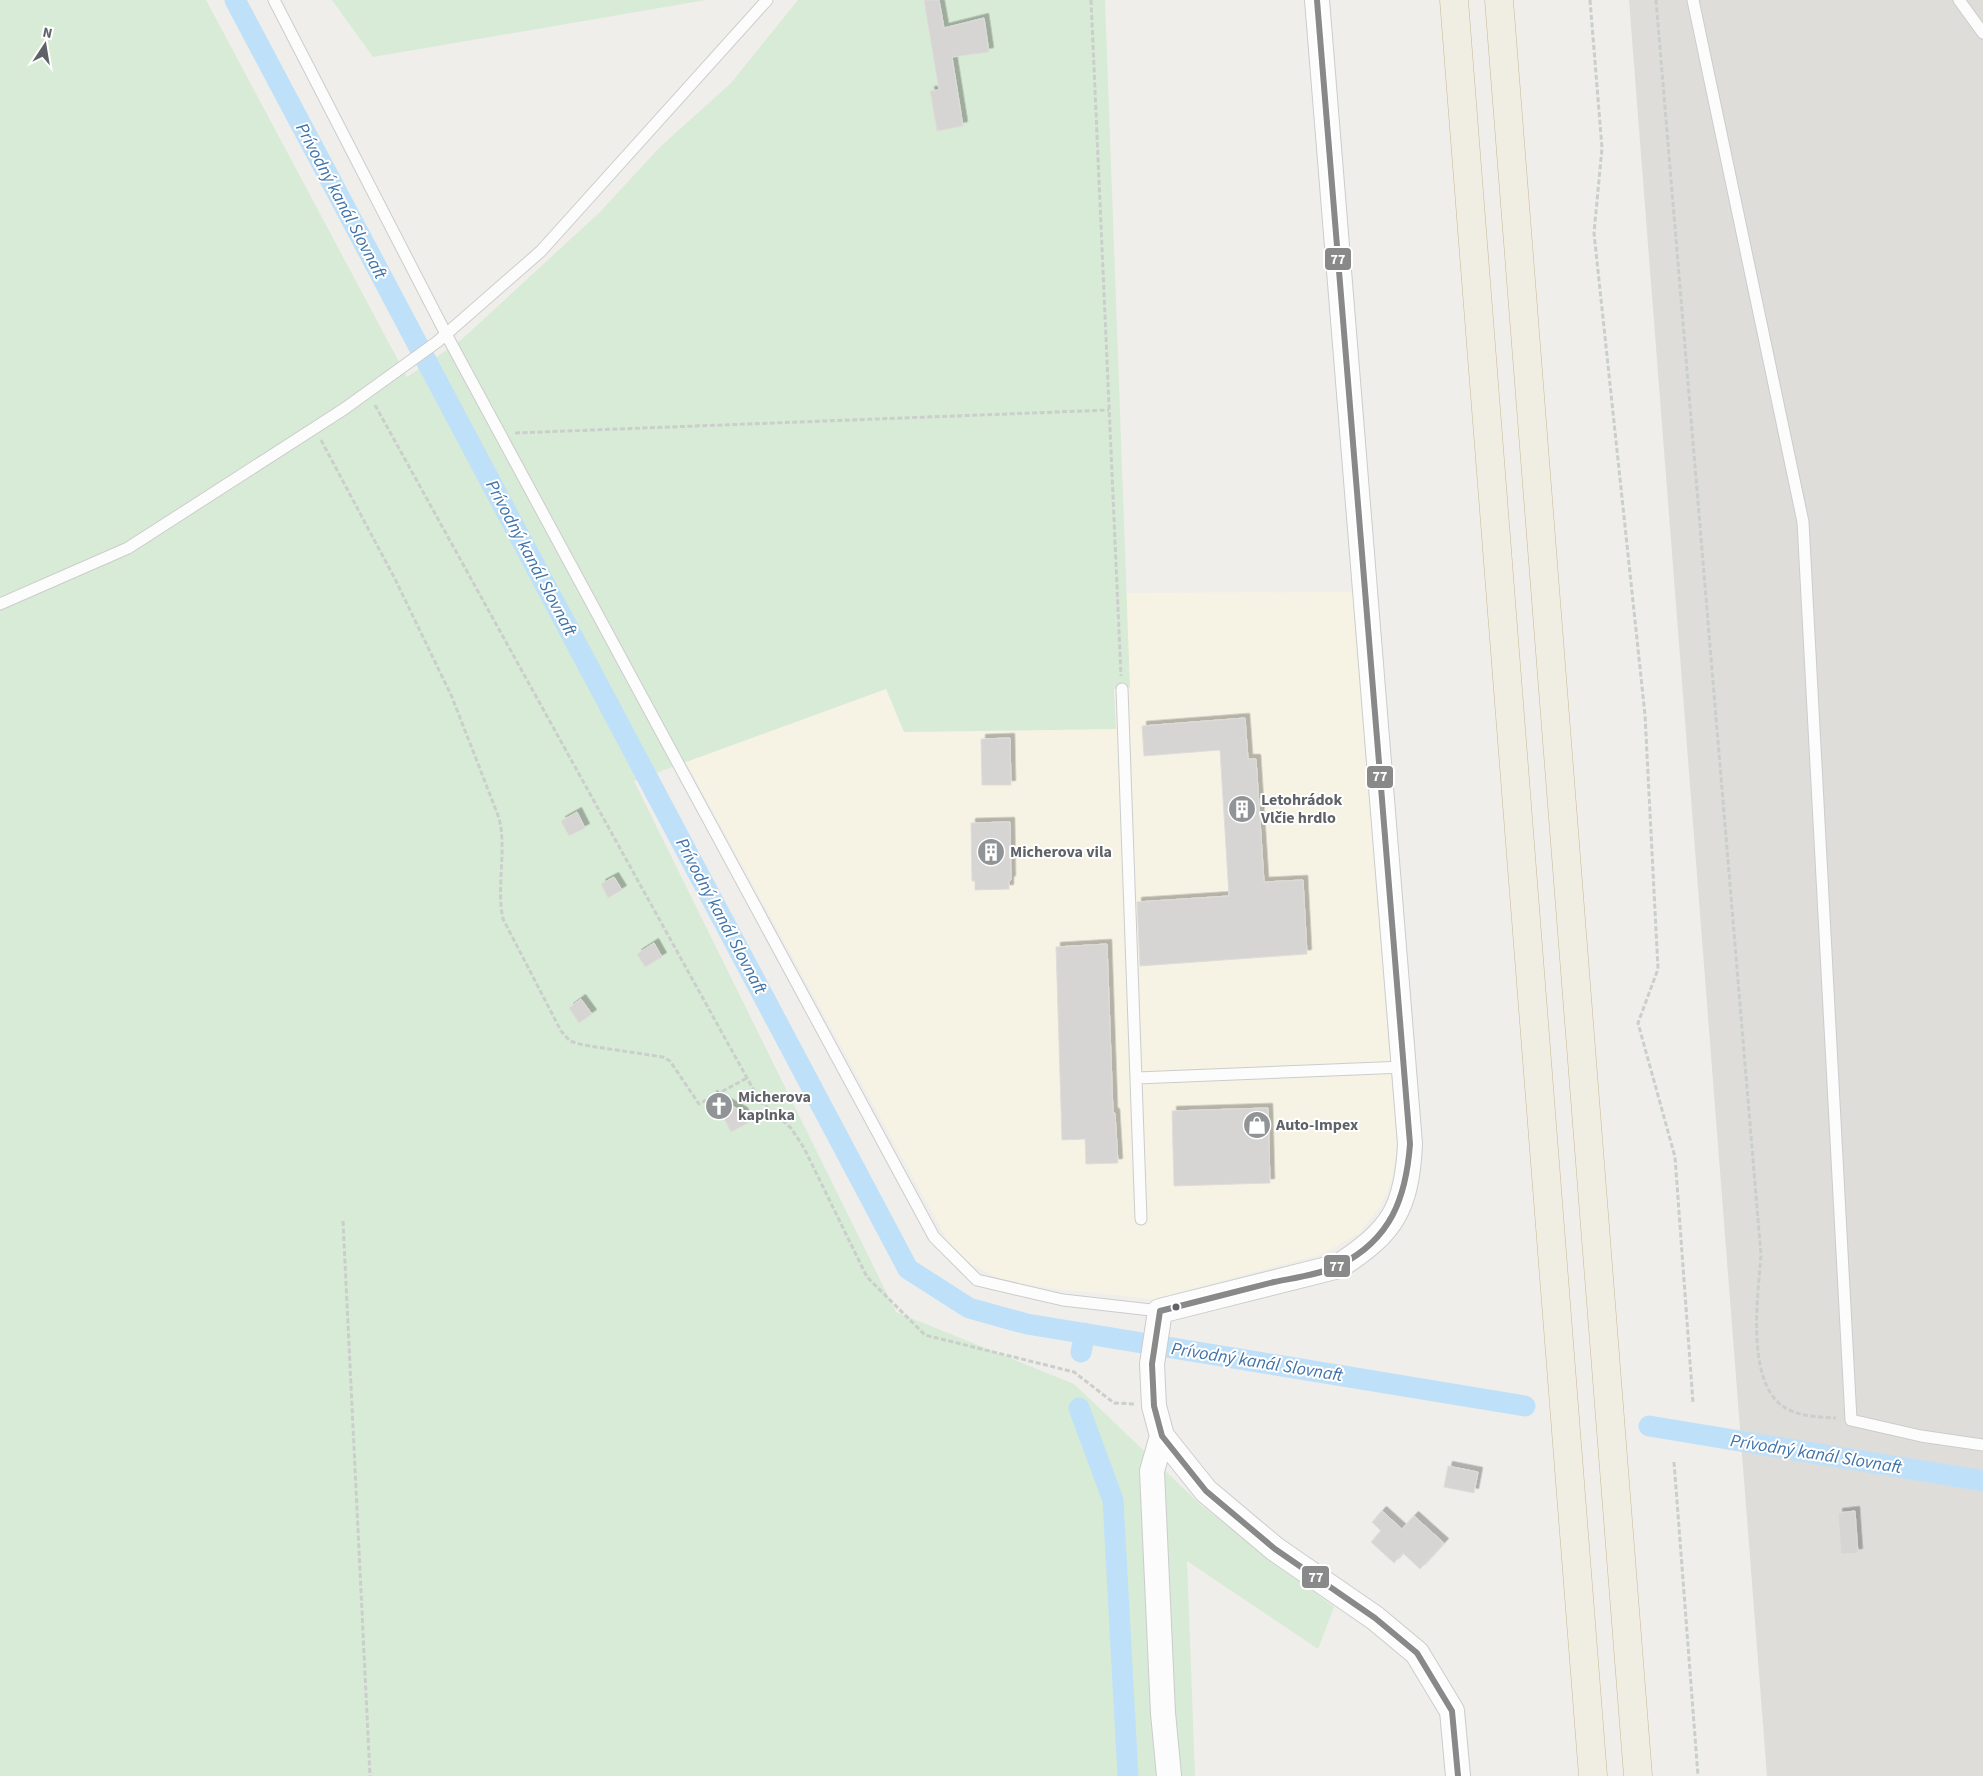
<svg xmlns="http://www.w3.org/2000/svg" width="1983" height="1776" viewBox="0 0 1983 1776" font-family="'Source Sans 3',sans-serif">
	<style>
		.commercial { fill: #f7f3e4 }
		.industrial { fill: #dfddda }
		.green { fill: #d8ebd6 }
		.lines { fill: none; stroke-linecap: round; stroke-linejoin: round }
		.canal { stroke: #bfe0f9; stroke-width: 21 }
		.building { fill: #d6d5d3; stroke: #deddd9; filter: url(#shadow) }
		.service-casing { stroke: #cbcccc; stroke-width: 13 }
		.minor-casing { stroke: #cbcccc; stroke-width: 26 }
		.motorway-casing { stroke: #c8b996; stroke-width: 29 }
		.path { stroke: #cacfcc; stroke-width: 3; stroke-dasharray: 5 2.5; stroke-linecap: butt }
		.service { stroke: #fdfcfc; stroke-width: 11 }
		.minor { stroke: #fdfcfc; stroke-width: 24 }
		.motorway { stroke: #f0ede3; stroke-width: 28 }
		.bus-1-casing { stroke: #fff; stroke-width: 10 }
		.bus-1 { stroke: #898989; stroke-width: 6 }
		.bus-dot { fill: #5f6368; stroke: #fff; stroke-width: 2 }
		.labels { text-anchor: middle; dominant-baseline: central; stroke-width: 4; stroke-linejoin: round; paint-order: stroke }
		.poi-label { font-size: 16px; font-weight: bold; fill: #5f6368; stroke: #fff; text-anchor: start }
		.water-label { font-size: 18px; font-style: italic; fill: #4174aa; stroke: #fff }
		.line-badge { stroke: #fff; stroke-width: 2 }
		.badge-label { font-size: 14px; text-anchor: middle; font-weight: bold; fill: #fff }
	</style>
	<defs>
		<filter id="shadow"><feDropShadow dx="4.5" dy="-4.5" stdDeviation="0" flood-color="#0004"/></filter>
	</defs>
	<rect width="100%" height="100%" fill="#efeeea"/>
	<path class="commercial" d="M1357 592 1373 847 1397 1147 1392 1180 1381 1205 1359 1233 1322 1254 1153 1299 1049 1288 1001 1279 971 1264 949 1243 686 762 886 689 1116 729 1114 689 1130 688 1125 593Z"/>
	<path class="industrial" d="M1629 0H1983V1776H1767Z"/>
	<path class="green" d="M0 0H206L407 377 461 340 600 212 660 147 731 83 798 0H1105L1130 688 1114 689 1116 729 904 732 886 689 634 781 896 1312 1074 1384 1202 1506 1334 1607 1318 1649 1187 1561 1195 1776H0Z
		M332 0H706L373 57Z"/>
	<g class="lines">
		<path class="canal" d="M235 0 908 1269 969 1308 1027 1324 1525 1406
			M1081 1352 1085 1333
			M1079 1408 1113 1500 1128 1776
			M1649 1426 1983 1481"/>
	</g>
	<path class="building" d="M924 0H939L944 28 984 18 989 52 952 57 963 126 937 131 930 91 939 90Z
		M1245 718 1248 759H1256L1264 882 1303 880 1307 954 1140 966 1137 902 1229 896 1220 750 1144 756 1142 726Z
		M1010 738 1011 785H982L981 739Z
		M577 812 585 828 569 836 561 821Z
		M1010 822 1011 880 1009 881V889L975 890V881H972L971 823Z
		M614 877 622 890 608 898 601 884Z
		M654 943 662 957 645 967 637 954Z
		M1107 944 1113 1113H1115L1118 1163 1086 1164 1085 1139 1062 1140 1056 947Z
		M581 999 592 1014 579 1023 569 1008Z
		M712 1095 743 1112 748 1123 731 1132Z
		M1268 1108 1270 1183 1174 1186 1172 1111Z
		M1448 1466 1478 1472 1474 1493 1444 1487Z
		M1382 1511 1402 1529 1414 1516 1444 1543 1420 1569 1403 1553 1394 1563 1371 1542 1381 1531 1372 1522Z
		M1855 1511 1858 1553 1841 1554 1838 1513Z"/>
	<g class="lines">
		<g class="service-casing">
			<path id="service" d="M274 0 446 334 934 1237 977 1280 1063 1300 1160 1311
				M1693 0 1803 522 1851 1420 1921 1436 1983 1445
				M1959 0 1983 33
				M0 604 128 548 344 409 437 342 541 251 767 0
				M1122 689 1141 1219
				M1137 1078 1404 1067"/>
		</g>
		<g class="minor-casing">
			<path id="minor" d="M1317 0 1410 1144C1407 1207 1393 1232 1339 1266L1160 1311 1152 1364 1154 1406 1162 1436 1206 1491 1275 1549 1375 1618 1417 1653 1452 1711 1458 1776
				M1162 1436 1152 1471 1163 1713 1169 1776"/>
		</g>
		<g class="motorway-casing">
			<path id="motorway" d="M1454 0 1593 1776
				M1499 0 1638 1776"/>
		</g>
		<path class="path" d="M1091 0 1121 676
			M1590 0 1602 148 1594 233 1645 715 1658 969 1638 1023 1675 1157 1693 1403
			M1656 0 1761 1255C1758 1297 1743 1395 1794 1412 1807 1417 1823 1417 1836 1418
			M375 405 747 1078 760 1101 791 1128 804 1148 867 1277 925 1335 1074 1372 1114 1403 1134 1404
			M515 433 1109 410
			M321 440 395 579 452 697 499 818C507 851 496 886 503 919L561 1031 570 1041 583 1045 663 1057 670 1061 699 1104 747 1078
			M343 1221 370 1776
			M1674 1462 1698 1776"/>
		<use href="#service" class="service"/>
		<use href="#minor" class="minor"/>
		<use href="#motorway" class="motorway"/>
		<g class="bus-1-casing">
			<path id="bus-1" d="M1317 0 1410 1144C1406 1198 1391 1239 1340 1265 1323 1274 1293 1278 1274 1282 1236 1292 1198 1301 1160 1311L1152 1364 1154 1406 1162 1436 1206 1491 1275 1549 1375 1618 1417 1653 1452 1711 1458 1776"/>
		</g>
		<use href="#bus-1" class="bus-1"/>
	</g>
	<defs>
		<g id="building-disc" transform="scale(1.4375)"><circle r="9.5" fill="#919496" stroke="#fff"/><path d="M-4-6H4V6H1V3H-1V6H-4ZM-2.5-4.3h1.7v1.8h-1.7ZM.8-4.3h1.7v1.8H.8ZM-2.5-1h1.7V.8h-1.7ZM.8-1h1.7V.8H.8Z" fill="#fff"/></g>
		<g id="church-disc" transform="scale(1.4375)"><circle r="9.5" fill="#919496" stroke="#fff"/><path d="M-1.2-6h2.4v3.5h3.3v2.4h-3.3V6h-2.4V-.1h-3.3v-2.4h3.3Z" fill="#fff"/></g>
		<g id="shop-disc" transform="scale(1.4375)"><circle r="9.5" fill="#919496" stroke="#fff"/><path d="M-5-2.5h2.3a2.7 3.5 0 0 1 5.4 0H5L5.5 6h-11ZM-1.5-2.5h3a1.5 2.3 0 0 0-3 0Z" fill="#fff"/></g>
	</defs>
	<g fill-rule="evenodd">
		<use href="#building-disc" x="1242" y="809"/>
		<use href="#building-disc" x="991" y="852"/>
		<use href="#church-disc" x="719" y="1106"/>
		<use href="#shop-disc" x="1257" y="1125"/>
	</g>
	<circle class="bus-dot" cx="1176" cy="1307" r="4.5"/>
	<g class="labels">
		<g class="poi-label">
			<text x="1261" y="800">Letohrádok<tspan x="1261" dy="18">Vlčie hrdlo</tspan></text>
			<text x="1010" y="852">Micherova vila</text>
			<text x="738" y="1097">Micherova<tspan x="738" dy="18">kaplnka</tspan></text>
			<text x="1276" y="1125">Auto-Impex</text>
		</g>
		<g class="water-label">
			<text transform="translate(341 201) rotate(62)">Prívodný kanál Slovnaft</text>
			<text transform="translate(531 558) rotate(62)">Prívodný kanál Slovnaft</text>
			<text transform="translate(721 916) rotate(62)">Prívodný kanál Slovnaft</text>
			<text transform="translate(1257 1362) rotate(9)">Prívodný kanál Slovnaft</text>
			<text transform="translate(1816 1454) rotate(9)">Prívodný kanál Slovnaft</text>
		</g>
	</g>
	<g class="line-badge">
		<rect x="1324" y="247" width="28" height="24" rx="5" fill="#898989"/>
		<rect x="1366" y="765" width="28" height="24" rx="5" fill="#898989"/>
		<rect x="1323" y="1254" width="28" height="24" rx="5" fill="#898989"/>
		<rect x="1301" y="1565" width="29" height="24" rx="5" fill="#898989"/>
	</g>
	<g class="badge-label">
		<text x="1338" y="264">77</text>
		<text x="1380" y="781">77</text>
		<text x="1337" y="1271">77</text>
		<text x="1316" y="1582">77</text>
	</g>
	<g transform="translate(45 45) rotate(12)" stroke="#ffffff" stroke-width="4" paint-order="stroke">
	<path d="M0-4L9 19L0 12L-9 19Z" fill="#5f6368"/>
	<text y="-8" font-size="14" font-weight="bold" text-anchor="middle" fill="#5f6368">N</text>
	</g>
</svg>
